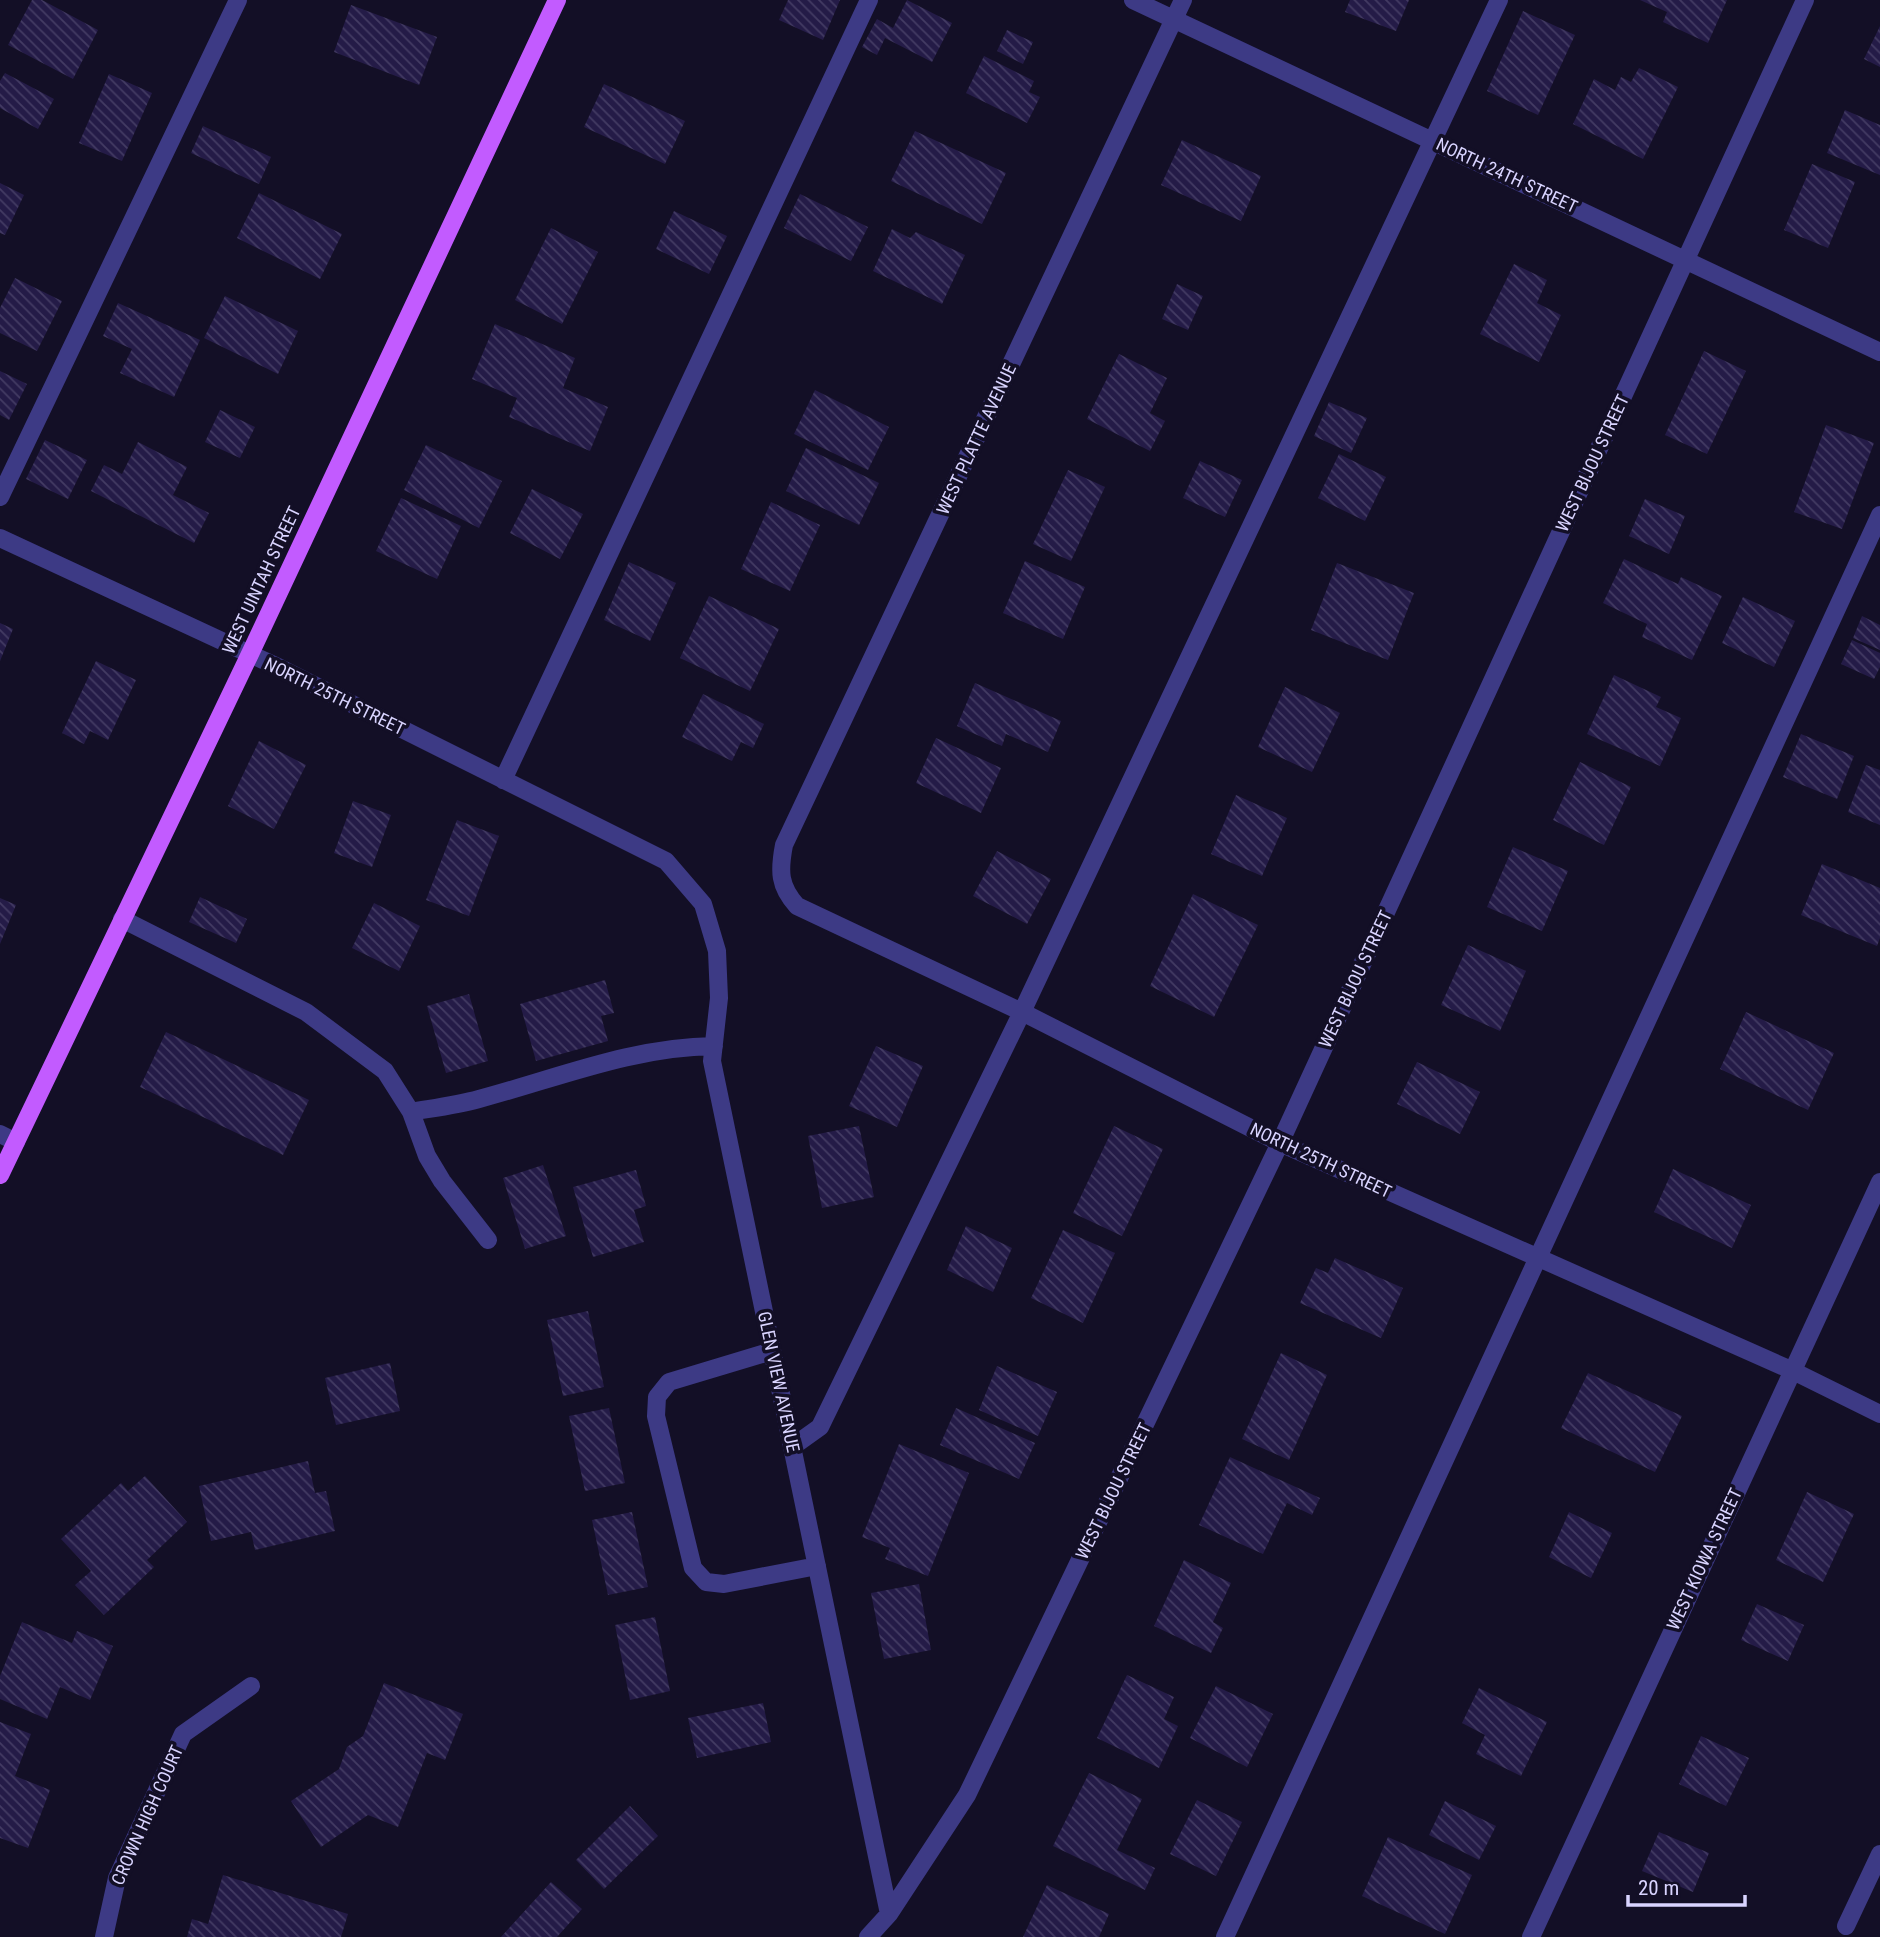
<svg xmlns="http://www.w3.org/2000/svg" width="1880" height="1937" viewBox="0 0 1880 1937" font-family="'Roboto Condensed',sans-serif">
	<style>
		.building { fill: url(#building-back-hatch) }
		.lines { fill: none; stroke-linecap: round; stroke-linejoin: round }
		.minor { stroke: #3d3a85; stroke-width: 18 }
		.major { stroke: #c25bff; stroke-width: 18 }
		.labels { text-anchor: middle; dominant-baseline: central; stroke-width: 7; stroke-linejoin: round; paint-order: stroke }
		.street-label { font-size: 18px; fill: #d9d4ff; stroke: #130f26 }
	</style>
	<defs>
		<pattern id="building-back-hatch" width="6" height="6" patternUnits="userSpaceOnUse" patternTransform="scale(1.75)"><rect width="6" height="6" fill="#241b47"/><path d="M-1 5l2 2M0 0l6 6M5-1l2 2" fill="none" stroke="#433b63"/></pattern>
	</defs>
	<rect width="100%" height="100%" fill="#130f26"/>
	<path class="building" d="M32 0H42L98 30 73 79 8 45Z
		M788 0H840L823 40 779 20Z
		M907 0 952 23 932 62 885 38 877 55 862 47 877 19 893 28Z
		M1350 0H1409L1396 31 1345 12Z
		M1640 0H1727L1708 43 1663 22 1667 12Z
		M351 5 437 37 419 85 334 52Z
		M1523 11 1575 35 1538 115 1487 91Z
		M1880 26V67L1864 59Z
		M1007 30 1033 42 1023 64 997 51Z
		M984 56 1034 81 1029 92 1040 97 1027 123 966 93Z
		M1639 68 1678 87 1643 159 1573 124 1594 79 1615 90 1621 77 1631 82Z
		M5 73 54 99 38 129 0 108V81Z
		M109 74 152 93 122 161 79 143Z
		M604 84 685 121 665 164 584 127Z
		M1845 110 1880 125V175L1827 153Z
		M203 126 271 157 259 184 191 153Z
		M915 131 1006 173 982 224 891 181Z
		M1182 140 1261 176 1241 221 1161 185Z
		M1812 164 1855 182 1828 248 1784 230Z
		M0 183 24 195 5 235 0 233Z
		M259 193 342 234 320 279 237 238Z
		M800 194 868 227 851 261 784 228Z
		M674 211 727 236 709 274 656 249Z
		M551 228 598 252 562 324 515 300Z
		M892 229 910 238 916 232 965 255 942 304 873 271Z
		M1514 264 1547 280 1537 303 1561 315 1539 362 1480 334Z
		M15 278 62 301 37 351 0 333V308Z
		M1177 284 1203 296 1188 330 1162 319Z
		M225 296 298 331 278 374 204 338Z
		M118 303 200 340 174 397 120 373 132 349 103 336Z
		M495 324 575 358 563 388 608 407 590 451 509 417 517 398 472 379Z
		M1704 351 1746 371 1707 454 1665 435Z
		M1119 354 1167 378 1150 413 1165 421 1150 451 1087 419Z
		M0 371 27 384 9 420 0 415Z
		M815 390 889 427 868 470 794 434Z
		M1329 402 1367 418 1351 453 1314 436Z
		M220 410 255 427 240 458 205 442Z
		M1826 425 1874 443 1842 529 1794 512Z
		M45 440 87 460 68 499 26 479Z
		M138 442 187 467 173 495 209 513 194 543 91 491 104 465 122 474Z
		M426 445 502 481 479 528 404 490Z
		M806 448 879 483 859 525 786 491Z
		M1339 454 1386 477 1365 521 1318 498Z
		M1200 461 1242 480 1225 517 1183 498Z
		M1068 470 1105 487 1071 561 1033 544Z
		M532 489 583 514 560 559 510 533Z
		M401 498 461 526 437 579 376 551Z
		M1645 499 1685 516 1669 554 1629 536Z
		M771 502 820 525 790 591 741 569Z
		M1624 559 1678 584 1681 577 1722 596 1692 660 1642 637 1647 624 1603 603Z
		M1025 561 1085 587 1063 639 1003 613Z
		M629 562 676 583 650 641 604 620Z
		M1337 563 1414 593 1388 660 1311 630Z
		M709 596 779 629 750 691 680 658Z
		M1743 597 1795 621 1774 667 1722 643Z
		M1862 616 1880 625V650L1853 638Z
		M0 623 13 629 0 661Z
		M1852 640 1880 653V667L1874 679 1841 664Z
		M96 661 136 680 108 740 90 731 84 744 62 733Z
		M1614 675 1661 697 1656 707 1681 718 1660 766 1587 734Z
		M975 683 1061 721 1048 752 1006 734 1002 746 957 726Z
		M1285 687 1340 713 1312 772 1258 747Z
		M703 694 764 724 753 748 741 742 732 761 682 737Z
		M1801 734 1854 756 1837 799 1783 777Z
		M936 738 1001 768 981 813 916 783Z
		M259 741 306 765 274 829 228 806Z
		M1580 762 1631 787 1604 845 1553 820Z
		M1866 765 1880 770V825L1848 812Z
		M1236 795 1287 818 1262 876 1211 854Z
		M353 801 391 815 372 867 334 853Z
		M457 820 499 836 469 916 426 900Z
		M1513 847 1568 871 1542 931 1487 907Z
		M997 851 1051 879 1027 924 973 896Z
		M1822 864 1880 888V938L1877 946 1801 915Z
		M1193 894 1258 925 1214 1017 1150 986Z
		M200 897 247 919 236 943 189 922Z
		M0 898 16 905 0 944Z
		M374 903 420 926 399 971 352 948Z
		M1468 945 1526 971 1500 1031 1441 1005Z
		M605 980 614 1013 601 1016 608 1041 536 1061 520 1004Z
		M469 994 488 1061 446 1073 427 1006Z
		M1746 1012 1834 1053 1808 1110 1720 1069Z
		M166 1032 309 1100 283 1155 140 1087Z
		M876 1046 923 1066 897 1127 849 1106Z
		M1417 1062 1480 1092 1460 1134 1397 1104Z
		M859 1126 874 1197 822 1208 808 1136Z
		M1114 1126 1163 1149 1122 1236 1073 1213Z
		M543 1165 566 1236 525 1249 503 1178Z
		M1673 1169 1751 1205 1732 1248 1654 1212Z
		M636 1170 646 1206 634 1210 644 1242 593 1257 573 1187Z
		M966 1226 1012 1248 993 1292 947 1270Z
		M1063 1230 1115 1253 1083 1323 1031 1298Z
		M1335 1258 1403 1288 1381 1338 1300 1303 1316 1268 1328 1273Z
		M588 1311 604 1387 563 1396 547 1320Z
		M1281 1353 1327 1375 1289 1460 1242 1439Z
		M390 1363 400 1411 336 1425 325 1378Z
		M997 1366 1057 1392 1038 1436 979 1410Z
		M1588 1373 1682 1416 1655 1472 1561 1428Z
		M609 1408 625 1483 585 1491 569 1416Z
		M956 1408 1035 1443 1019 1479 940 1445Z
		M899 1444 969 1473 928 1576 885 1559 890 1548 862 1537Z
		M1230 1457 1320 1498 1312 1515 1287 1503 1263 1554 1199 1525Z
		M308 1461 315 1493 326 1491 335 1531 255 1550 251 1532 211 1541 199 1486Z
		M145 1476 187 1522 147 1560 154 1567 104 1615 75 1585 91 1571 61 1539 121 1483 128 1491Z
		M1807 1492 1854 1514 1823 1582 1776 1560Z
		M632 1512 648 1587 608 1595 592 1520Z
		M1569 1512 1612 1533 1591 1578 1549 1557Z
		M1184 1560 1231 1583 1213 1622 1223 1628 1211 1653 1154 1626Z
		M919 1584 931 1650 884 1659 871 1593Z
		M1757 1604 1804 1625 1788 1661 1741 1640Z
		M655 1617 670 1691 630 1700 615 1625Z
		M22 1622 72 1643 77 1631 113 1646 90 1700 60 1687 47 1719 0 1699V1676Z
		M1127 1675 1174 1697 1164 1719 1178 1726 1159 1768 1097 1738Z
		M384 1683 463 1714 445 1760 427 1753 398 1827 368 1815 321 1847 291 1801 339 1769 347 1747 363 1736Z
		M1216 1686 1273 1714 1247 1767 1190 1738Z
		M1479 1688 1547 1722 1521 1776 1476 1754 1485 1735 1462 1723Z
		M763 1703 771 1742 697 1758 688 1718Z
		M0 1722 31 1734 15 1776 50 1790 28 1848 0 1838Z
		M1701 1736 1749 1758 1726 1806 1679 1784Z
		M1089 1773 1142 1799 1117 1850 1155 1868 1145 1890 1053 1846Z
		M1197 1800 1242 1822 1216 1876 1170 1854Z
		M1445 1801 1496 1826 1479 1860 1429 1835Z
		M630 1806 658 1836 604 1889 576 1860Z
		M1659 1832 1709 1853 1693 1892 1642 1871Z
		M1388 1837 1472 1875 1445 1934 1362 1896Z
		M223 1875 348 1914 341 1937H187L192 1919 208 1924Z
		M551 1882 582 1909 557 1937H501Z
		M1047 1885 1109 1914 1099 1937H1023Z"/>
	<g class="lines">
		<path class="minor" d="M1133 0 1880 352
			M1183 0 784 845C779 871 779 886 797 906L1022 1012 1280 1143 1791 1370 1880 1414
			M0 497 238 0
			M0 538 280 668 666 861 703 904 717 951 719 998 712 1061 889 1914
			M503 780 869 0
			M122 919 306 1012 385 1071 411 1112 427 1156 442 1181 488 1240
			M411 1112C434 1108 457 1105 479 1099 558 1078 632 1047 714 1046
			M0 1134 16 1142
			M772 1351 669 1382 657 1397 656 1416 693 1568 706 1582 724 1584 817 1566
			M792 1447 820 1427 1022 1012 1499 0
			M1846 1926 1880 1854
			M104 1937 117 1878 183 1734 251 1686
			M868 1937 889 1914 967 1795 1280 1143 1805 0
			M1225 1937 1880 515
			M1531 1937 1880 1182"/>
		<path class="major" d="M0 1175 250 654 557 0"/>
	</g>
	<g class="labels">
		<g class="street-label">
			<text transform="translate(1507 175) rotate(25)">NORTH 24TH STREET</text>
			<text transform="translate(976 439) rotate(-65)">WEST PLATTE AVENUE</text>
			<text transform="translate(1592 463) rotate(-65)">WEST BIJOU STREET</text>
			<text transform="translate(261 580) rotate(-65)">WEST UINTAH STREET</text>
			<text transform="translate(335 696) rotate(26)">NORTH 25TH STREET</text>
			<text transform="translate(1355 979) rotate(-65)">WEST BIJOU STREET</text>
			<text transform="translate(1321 1160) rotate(25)">NORTH 25TH STREET</text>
			<text transform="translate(779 1382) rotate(78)">GLEN VIEW AVENUE</text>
			<text transform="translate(1113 1491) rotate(-64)">WEST BIJOU STREET</text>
			<text transform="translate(1704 1559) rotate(-65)">WEST KIOWA STREET</text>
			<text transform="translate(147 1815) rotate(-66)">CROWN HIGH COURT</text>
		</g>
	</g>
	<path d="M1628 1895v10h117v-10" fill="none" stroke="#d9d4ff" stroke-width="3.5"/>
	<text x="1638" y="1895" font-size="21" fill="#d9d4ff" stroke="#130f26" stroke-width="5" paint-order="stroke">20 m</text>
</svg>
